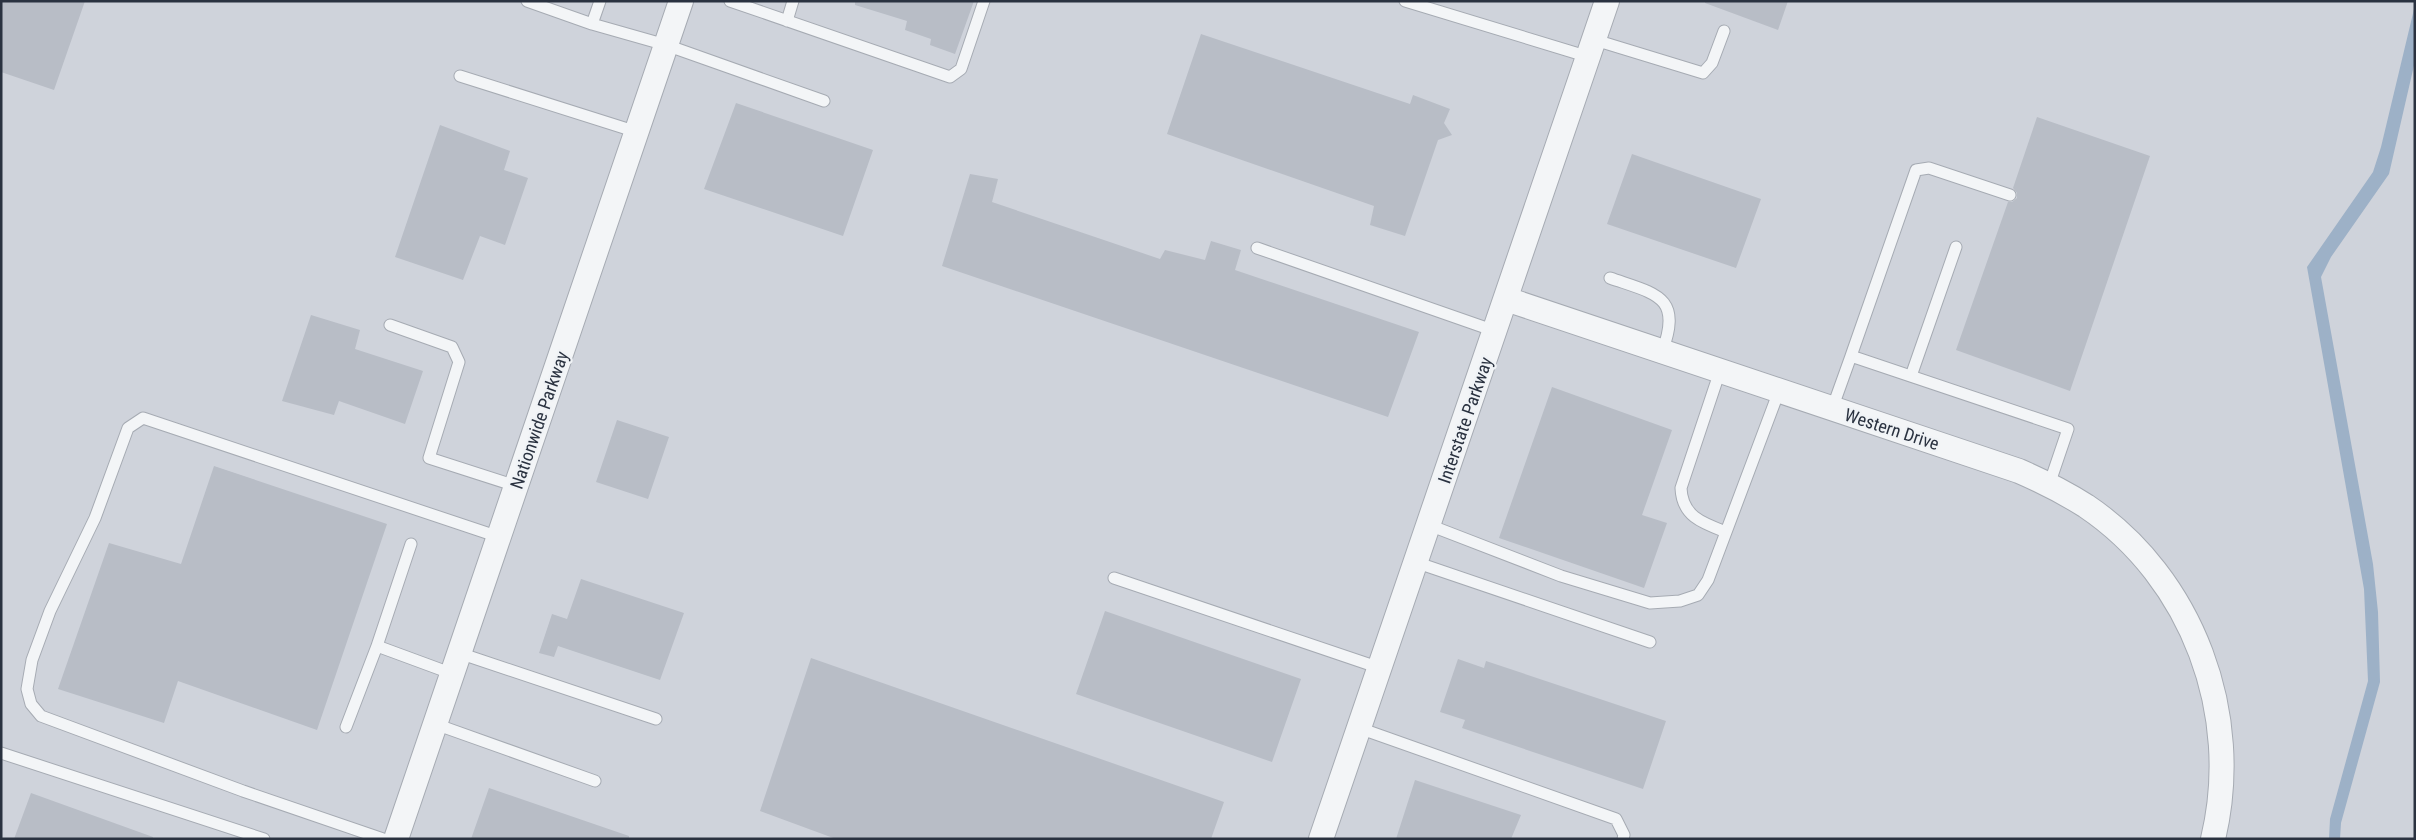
<svg xmlns="http://www.w3.org/2000/svg" width="2416" height="840" viewBox="0 0 2416 840" font-family="'Roboto Condensed',sans-serif">
	<style>
		.built { fill: #cfd3db }
		.water { fill: #9db1c7 }
		.building { fill: #b8bdc6 }
		.lines { fill: none; stroke-linecap: round; stroke-linejoin: round }
		.service-casing { stroke: #a6abb3; stroke-width: 13 }
		.minor-casing { stroke: #a6abb3; stroke-width: 26 }
		.service { stroke: #f3f5f7; stroke-width: 11 }
		.minor { stroke: #f3f5f7; stroke-width: 24 }
		.labels { text-anchor: middle; dominant-baseline: central; stroke-width: 4.5; stroke-linejoin: round; paint-order: stroke }
		.street-label { font-size: 18px; fill: #2a3240; stroke: #f0f3f6 }
	</style>
	<rect width="100%" height="100%" fill="#e1e4e9"/>
	<path class="built" d="M1 1H2415V839H1Z"/>
	<path class="water" d="M2415 5V61L2389 174 2331 257 2321 277 2373 564 2378 612 2380 682 2341 823 2340 839H2329L2330 819 2368 681 2364 589 2307 267 2373 172 2381 147Z"/>
	<path class="building" d="M1 1H85L54 90 1 72Z
		M855 1H974L955 54 930 45 931 39 905 30 907 21 855 5Z
		M1705 1H1788L1778 30 1705 3Z
		M1201 34 1410 104 1413 95 1450 109 1444 123 1452 135 1438 140 1405 236 1370 225 1374 206 1167 134Z
		M736 103 873 150 843 236 704 189Z
		M2037 117 2150 156 2070 391 1956 350 2008 202H2012L2017 198V193L2013 188Z
		M440 125 510 151 504 170 528 178 505 245 480 236 463 280 395 257Z
		M1632 154 1761 199 1736 268 1607 224Z
		M970 174 998 179 992 202 1160 259 1165 250 1205 260 1211 241 1241 250 1235 270 1419 332 1388 417 942 266Z
		M311 315 360 330 355 349 423 371 405 424 339 401 334 415 282 401Z
		M1552 387 1672 430 1642 515 1667 523 1644 588 1499 538Z
		M617 420 669 437 648 499 596 482Z
		M214 466 387 524 317 730 178 681 164 723 58 689 109 543 181 564Z
		M581 579 684 613 660 680 558 646 554 657 539 653 552 614 567 619Z
		M1105 611 1301 679 1272 762 1076 694Z
		M811 658 1224 802 1211 839H836L760 811Z
		M1458 659 1484 668 1486 661 1666 721 1643 789 1462 728 1465 720 1440 712Z
		M1415 780 1521 815 1511 839H1396Z
		M489 788 629 836V839H471Z
		M31 793 153 837V839H14Z"/>
	<g class="lines">
		<g class="service-casing">
			<path id="service" d="M527 1 592 24 666 45 824 101
				M730 1 950 77 961 69 984 1
				M1405 1 1589 57
				M787 21 793 1
				M592 24 600 1
				M1595 40 1703 73 1712 63 1724 31
				M460 76 637 132
				M1257 248 1495 331
				M1610 278C1656 294 1683 296 1662 352
				M390 325 452 347 459 362 429 458 516 486
				M1851 356 1916 170 1929 168 2010 195
				M1720 371 1681 488C1682 516 1702 523 1726 532
				M1911 376 1956 247
				M1832 409 1851 356 2068 429 2049 485
				M1429 525 1561 576 1650 603 1680 601 1698 595 1708 580 1779 391
				M411 544 377 646 453 674
				M1415 562 1650 642
				M1114 578 1380 668
				M459 653 656 719
				M435 724 595 781
				M346 727 377 646
				M1359 728 1616 819 1624 835 1623 839
				M1 753 264 839
				M383 839 243 791 41 716 31 704 27 689 32 660 50 611 95 518 128 428 143 418 499 537"/>
		</g>
		<g class="minor-casing">
			<path id="minor" d="M1506 299 2019 471C2042 481 2064 492 2086 506 2193 578 2243 715 2213 839
				M396 839 681 1
				M1321 839 1607 1"/>
		</g>
		<use href="#service" class="service"/>
		<use href="#minor" class="minor"/>
	</g>
	<g class="labels">
		<g class="street-label">
			<text transform="translate(539 420) rotate(-71)">Nationwide Parkway</text>
			<text transform="translate(1465 420) rotate(-71)">Interstate Parkway</text>
			<text transform="translate(1892 429) rotate(18)">Western Drive</text>
		</g>
	</g>
	<rect width="2416" height="840" fill="none" stroke="#2a3240" stroke-width="5"/>
</svg>
